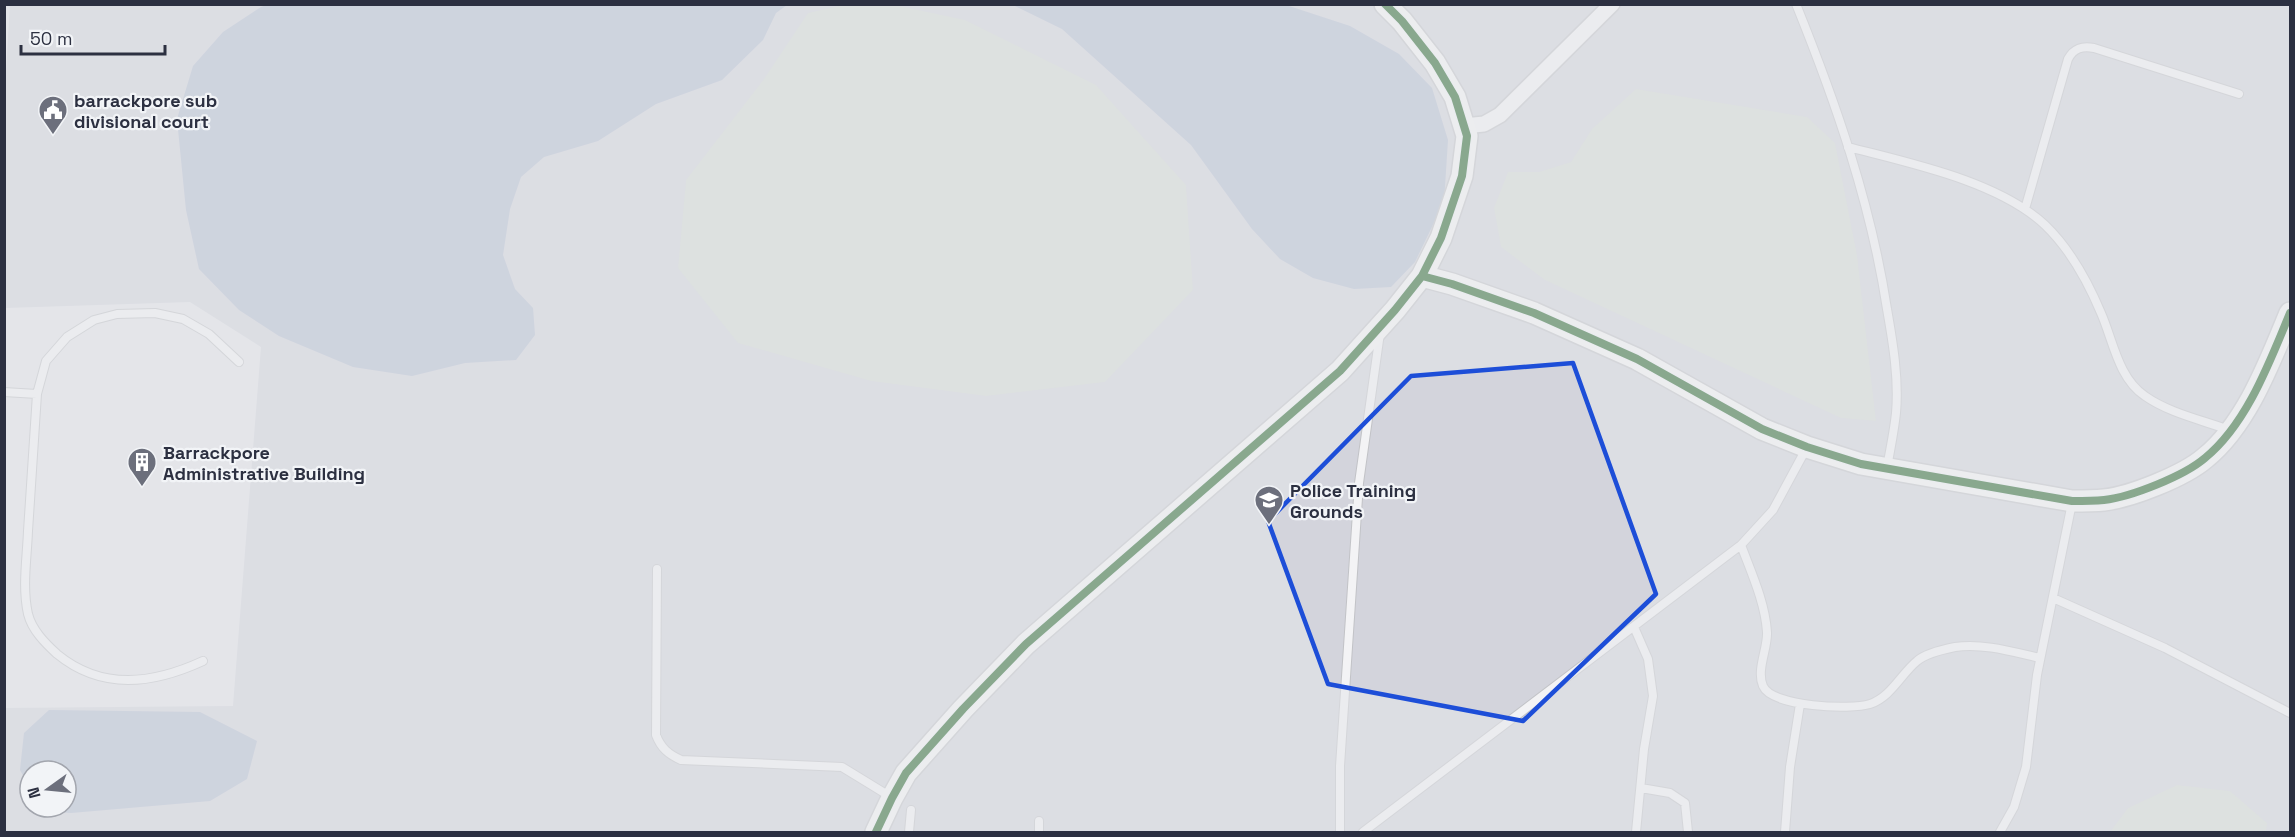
<svg xmlns="http://www.w3.org/2000/svg" width="2295" height="837" viewBox="0 0 2295 837" font-family="'Space Grotesk',sans-serif">
	<style>
		.built { fill: #d3d4dc; fill-rule: evenodd }
		.green { fill: #d4dbd5 }
		.water { fill: #b4bed1 }
		.lines { fill: none; stroke-linecap: round; stroke-linejoin: round }
		.lane-casing { stroke: #c2c3c7; stroke-width: 10 }
		.street-casing { stroke: #c2c3c7; stroke-width: 18 }
		.secondary-casing { stroke: #c2c3c7; stroke-width: 24 }
		.lane { stroke: #f3f3f5; stroke-width: 8 }
		.street { stroke: #f3f3f5; stroke-width: 15 }
		.secondary { stroke: #f7f7f7; stroke-width: 21 }
		.cycleway-casing { stroke: #f2f4f7; stroke-width: 11 }
		.cycleway { stroke: #1b5e20; stroke-width: 8 }
		.marked { fill: none; stroke: #1d4ed8; stroke-width: 4.5; stroke-linejoin: round }
		.labels { text-anchor: middle; dominant-baseline: central; stroke-width: 4.5; stroke-linejoin: round; paint-order: stroke }
		.poi-label { font-size: 18px; font-weight: bold; fill: #2c3041; stroke: #f2f4f7; text-anchor: start }
	</style>
	<rect width="100%" height="100%" fill="#e4e5e9"/>
	<path class="built" d="M10 5H2290V827L2288 832H5L4 708 233 706 261 347 190 302 5 308 4 104ZM30 771H66V807H30Z"/>
	<path class="green" d="M895 5 965 20 1096 85 1186 185 1193 290 1105 382 986 396 871 381 738 343 678 268 686 180 764 79 808 13 843 5Z
		M1636 89 1807 117 1835 143 1857 255 1876 421 1841 418 1545 280 1501 247 1494 208 1508 172H1539L1571 162 1592 129Z
		M2177 785 2230 791 2267 823 2266 832H2110L2128 808Z"/>
	<path class="water" d="M431 4 787 5 776 13 763 40 722 80 656 104 598 141 544 157 521 177 510 209 503 255 515 289 533 308 535 335 516 360 465 363 412 376 353 367 279 336 239 310 199 269 186 210 177 119 193 66 223 32 261 7 269 4Z
		M1013 5H1286L1350 26 1399 54 1432 88 1448 140 1444 202 1415 262 1391 287 1354 289 1313 278 1280 259 1252 229 1191 145 1062 29Z
		M49 710 200 712 257 741 247 779 210 801 71 813 43 811 41 807H66V771H30V788L20 770 24 733Z"/>
	<g class="lines">
		<g class="lane-casing">
			<path id="lane" d="M1796 4C1836 103 1871 204 1887 309 1893 343 1899 379 1896 413 1894 432 1890 450 1887 468
				M1848 147C1909 163 1998 181 2045 225 2069 248 2088 282 2101 313 2113 340 2118 378 2145 396 2169 413 2202 420 2229 430
				M2025 209 2068 59C2074 48 2082 46 2094 48L2239 94
				M4 392 37 394C34 440 31 485 28 531 27 558 22 587 28 614 32 630 45 643 57 654 102 691 153 684 203 661
				M37 394 46 361 67 337 94 320 117 314 155 313 183 319 209 334 239 362
				M1741 545C1751 572 1765 602 1767 632 1768 648 1756 670 1763 686 1772 707 1851 710 1870 704 1891 697 1901 674 1917 661 1925 654 1945 649 1955 647 1984 643 2013 652 2040 658
				M657 569 656 735C661 748 668 754 681 760L842 767 891 797
				M2053 598 2165 648 2290 713
				M1634 627 1648 659 1653 696 1644 749 1636 832
				M1641 788 1670 793 1685 803 1688 832
				M1039 821V832
				M909 832 911 810
				M1340 832V766L1359 483 1380 333
				M1363 832 1741 545 1773 510 1806 449
				M1785 832 1790 767 1800 704
				M2000 832 2014 807 2026 767 2037 675 2072 503"/>
		</g>
		<g class="street-casing">
			<path id="street" d="M1464 126 1484 124 1500 115 1612 4"/>
		</g>
		<g class="secondary-casing">
			<path id="secondary" d="M1422 276 1452 284 1534 313 1637 359 1762 429 1807 447 1861 464 2072 501C2082 501 2093 501 2104 500 2131 497 2184 476 2205 458 2247 424 2270 361 2290 313
				M876 832 892 798 906 773 963 709 1026 644 1340 371 1395 310 1422 276 1441 238 1462 176 1467 136 1455 97 1435 63 1402 21 1385 4"/>
		</g>
		<use href="#lane" class="lane"/>
		<use href="#street" class="street"/>
		<use href="#secondary" class="secondary"/>
		<g class="cycleway-casing">
			<path id="cycleway" d="M1422 276 1452 284 1534 313 1637 359 1762 429 1807 447 1861 464 2072 501C2082 501 2093 501 2104 500 2131 497 2184 476 2205 458 2247 424 2270 361 2290 313
				M876 832 892 798 906 773 963 709 1026 644 1340 371 1395 310 1422 276 1441 238 1462 176 1467 136 1455 97 1435 63 1402 21 1385 4"/>
		</g>
		<use href="#cycleway" class="cycleway"/>
	</g>
	<path d="M0 0H2295V837H0ZM1573 363 1656 594 1523 721 1328 684 1268 521 1411 376Z" fill="#e4e5e9" fill-opacity=".55" fill-rule="evenodd"/>
	<path class="marked" d="M1573 363 1656 594 1523 721 1328 684 1268 521 1411 376Z"/>
	<defs>
		<g id="civic-pin" transform="scale(1.5)"><path d="M0 17L-7.5 6A9.5 9.5 0 1 1 7.5 6Z" fill="#6c6f7c" stroke="#f2f4f7"/><path d="M-.6-6.5H3V-4.5H.6V-3L4-1V1h2V6H-6V1h2V-1L-.6-3ZM-1.2 2.5V6h2.4V2.5Z" fill="#fff"/></g>
		<g id="building-pin" transform="scale(1.5)"><path d="M0 17L-7.5 6A9.5 9.5 0 1 1 7.5 6Z" fill="#6c6f7c" stroke="#f2f4f7"/><path d="M-4-6H4V6H1V3H-1V6H-4ZM-2.5-4.3h1.7v1.8h-1.7ZM.8-4.3h1.7v1.8H.8ZM-2.5-1h1.7V.8h-1.7ZM.8-1h1.7V.8H.8Z" fill="#fff"/></g>
		<g id="university-pin" transform="scale(1.5)"><path d="M0 17L-7.5 6A9.5 9.5 0 1 1 7.5 6Z" fill="#6c6f7c" stroke="#f2f4f7"/><path d="M0-5L7-2L0 1L-7-2ZM-4 1L0 2.5L4 1V4Q0 6-4 4Z" fill="#fff"/></g>
	</defs>
	<g fill-rule="evenodd">
		<use href="#civic-pin" x="53" y="110"/>
		<use href="#building-pin" x="142" y="462"/>
		<use href="#university-pin" x="1269" y="500"/>
	</g>
	<g class="labels">
		<g class="poi-label">
			<text x="74" y="100">barrackpore sub<tspan x="74" dy="21">divisional court</tspan></text>
			<text x="163" y="452">Barrackpore<tspan x="163" dy="21">Administrative Building</tspan></text>
			<text x="1290" y="490">Police Training<tspan x="1290" dy="21">Grounds</tspan></text>
		</g>
	</g>
	<rect width="2295" height="837" fill="none" stroke="#2c3041" stroke-width="12"/>
	<g transform="translate(48 789) rotate(255)"><circle r="28" fill="#f2f4f7" stroke="#a3a6ae" stroke-width="1.5"/>
	<path d="M0-4.5L10 22L0 15L-10 22Z" fill="#6c6f7c"/>
	<text y="-9" font-size="16" font-weight="bold" text-anchor="middle" fill="#2c3041">N</text>
	</g>
	<path d="M21 45v9h144v-9" fill="none" stroke="#2c3041" stroke-width="3"/>
	<text x="30" y="45" font-size="18" fill="#2c3041" stroke="#f2f4f7" stroke-width="4.5" paint-order="stroke">50 m</text>
</svg>
